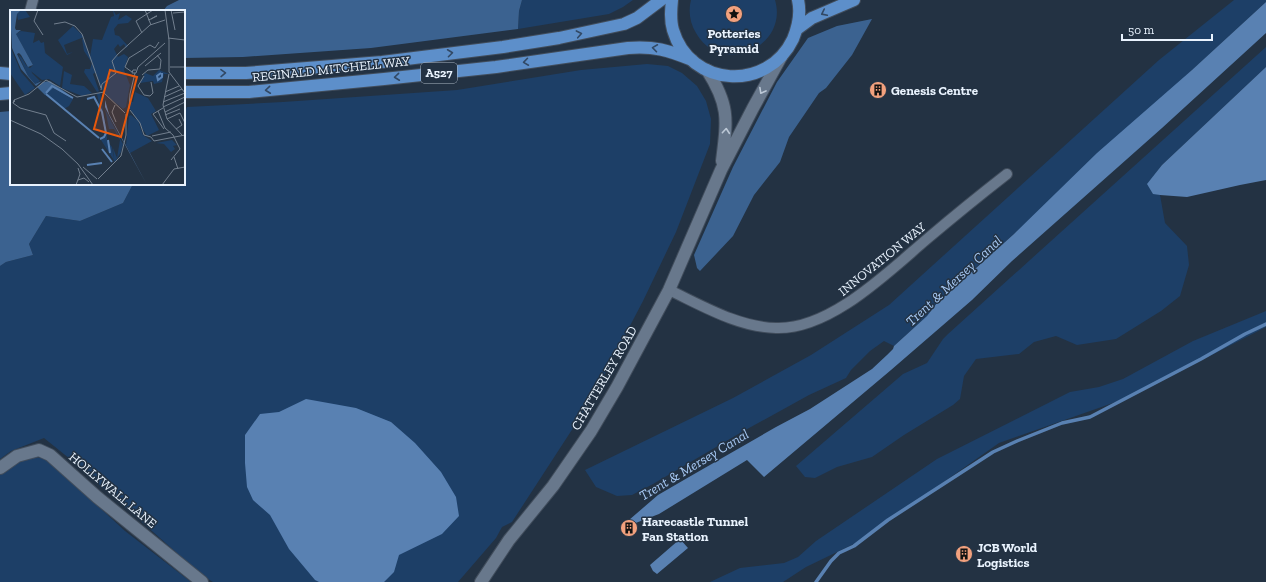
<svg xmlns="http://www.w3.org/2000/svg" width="1266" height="582" viewBox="0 0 1266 582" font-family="'Zilla Slab',serif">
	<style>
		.green { fill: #1d3f67 }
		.forest { fill: #3b6290 }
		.water { fill: #5981b2 }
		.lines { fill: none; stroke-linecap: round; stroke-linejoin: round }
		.stream { stroke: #5981b2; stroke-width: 3.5 }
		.minor-casing { stroke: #414d5c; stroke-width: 12 }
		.tertiary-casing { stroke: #414d5c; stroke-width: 14 }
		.primary-casing { stroke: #414d5c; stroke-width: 14 }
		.minor { stroke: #68788c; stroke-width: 10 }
		.tertiary { stroke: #68788c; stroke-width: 12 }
		.primary { stroke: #5d8fca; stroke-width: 12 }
		.oneway { stroke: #324965 }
		.oneway2 { stroke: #bcc8d6 }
		.labels { text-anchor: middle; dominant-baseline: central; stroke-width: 3; stroke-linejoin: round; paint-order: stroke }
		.shield { fill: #233243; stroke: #aeb9c6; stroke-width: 1 }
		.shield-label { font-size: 12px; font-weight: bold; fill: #e9f3fe }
		.poi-label { font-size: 13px; font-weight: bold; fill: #e9f3fe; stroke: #233243; text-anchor: start }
		.street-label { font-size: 13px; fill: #e9f3fe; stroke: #233243 }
		.water-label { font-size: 14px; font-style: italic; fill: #a7c9f4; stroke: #233243 }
		.inset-river { fill: none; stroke: #5981b2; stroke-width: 2 }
		.inset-road { fill: none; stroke: #727f8e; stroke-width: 1 }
		.view { fill: #e8590c; fill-opacity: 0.15; stroke: #e8590c; stroke-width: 2 }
		.inset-edge { fill: none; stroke: #e9f3fe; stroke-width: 2 }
	</style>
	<rect width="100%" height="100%" fill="#233243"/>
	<path class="green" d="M522 0H633L623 7 609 14 518 29 519 11Z
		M691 0H775C789 47 721 77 696 33 690 23 688 11 691 0Z
		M1234 0H1266V2L1014 234 953 287 937 303 927 316 894 346 884 341 870 351 851 370 846 378 809 395 740 433 653 484 632 495 617 496 596 487 585 470 733 398 811 355 889 305 1159 60Z
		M1266 47V67L1162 165 1148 184 1153 193 1160 195 1165 223 1187 246 1189 265 1180 296 1161 311 1116 339 1077 345 1056 336 1034 342 1019 354 976 359 964 376 960 399 953 405 904 435 872 457 837 467 815 478 805 477 796 466 903 374 927 363 943 339 948 334Z
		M647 64 668 66 682 73 697 86 706 101 711 119 710 144 676 232 643 301 590 402 512 522 502 527 496 538 458 582H213L203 576 75 463 44 438 11 451 0 459V266L6 262 33 255 29 244 46 216 80 221 123 203 133 184H184V116L187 107 283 102 457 90 581 70Z
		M1266 311V327L1130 397 999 443 860 541 806 567 783 582H710L740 568 784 563 798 557 816 541 937 459 1070 392 1099 387 1123 379 1193 341Z
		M27 457 46 458 125 531 191 582H0V473L13 464Z"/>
	<path class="forest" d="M179 0H522L519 11 518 29 371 48 243 57 184 58V11H163L167 6Z
		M872 19 852 55 826 88 819 93 789 137 780 162 754 195 733 236 700 271 697 268 694 255 733 167 777 82 808 38 837 26Z
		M11 111V184H133L123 203 80 221 46 216 29 244 33 255 6 262 0 266V112Z"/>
	<path class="water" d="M1266 2V33L1162 128 1012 261 972 300 891 370 764 477 747 460 659 514 633 524 629 520 658 495 689 477 776 427 810 409 872 369 887 355 893 349 894 346 927 316 937 303 1014 234 1097 153 1192 70Z
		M1266 67V180L1240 185 1187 197 1160 195 1153 194 1147 184 1162 165Z
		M306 399 356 408 391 422 415 443 441 472 456 497 459 516 442 534 399 555 394 572 384 582H319L315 580 289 549 270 515 253 500 247 487 245 463V435L260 414 279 412Z
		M680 539 688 548 657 574 653 571 650 565Z"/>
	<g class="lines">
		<path class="stream" d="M816 582 831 561 839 553 854 546 888 520 993 452 1017 441 1062 423 1090 417 1201 359 1245 334 1266 324"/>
		<g class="minor-casing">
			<path id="minor" d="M30 11 33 0
				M669 290C703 306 738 327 776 328 830 330 888 272 927 239 953 217 980 195 1007 174"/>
		</g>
		<g class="tertiary-casing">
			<path id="tertiary" d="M707 70C730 106 727 120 722 161
				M0 468 17 456 39 450 50 455 97 497 202 582
				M481 582 509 540 553 486 591 431 617 387 669 290 721 170 753 108 781 57"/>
		</g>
		<g class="primary-casing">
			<path id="primary" d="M672 0C671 10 670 20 673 30 690 88 768 92 793 39 798 27 801 13 798 0
				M797 29 812 18 854 0
				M0 73 11 74
				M184 73H246L382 62 503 47 559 38 624 24 637 18 661 0
				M184 92H249L384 79 496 67 628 48C654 46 668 50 692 60
				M0 94 11 93"/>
		</g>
		<use href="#minor" class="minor"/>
		<use href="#tertiary" class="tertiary"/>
		<use href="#primary" class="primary"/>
	</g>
	<defs><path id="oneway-chevron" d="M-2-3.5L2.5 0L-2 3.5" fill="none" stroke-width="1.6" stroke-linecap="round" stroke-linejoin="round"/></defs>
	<g class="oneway">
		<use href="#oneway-chevron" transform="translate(824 13) rotate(154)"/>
		<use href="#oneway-chevron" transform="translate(579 34) rotate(-11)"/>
		<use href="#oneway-chevron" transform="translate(655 48) rotate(-172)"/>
		<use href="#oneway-chevron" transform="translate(450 53) rotate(-7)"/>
		<use href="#oneway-chevron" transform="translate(526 62) rotate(172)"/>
		<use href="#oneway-chevron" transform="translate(223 73) rotate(-1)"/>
		<use href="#oneway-chevron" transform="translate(397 77) rotate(174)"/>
		<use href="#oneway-chevron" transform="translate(268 90) rotate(174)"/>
	</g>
	<g class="oneway2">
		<use href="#oneway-chevron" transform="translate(762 91) rotate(119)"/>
		<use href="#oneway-chevron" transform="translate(726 131) rotate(-85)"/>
	</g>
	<defs>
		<g id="sight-disc" transform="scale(0.9)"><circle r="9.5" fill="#f2a17e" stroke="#233243"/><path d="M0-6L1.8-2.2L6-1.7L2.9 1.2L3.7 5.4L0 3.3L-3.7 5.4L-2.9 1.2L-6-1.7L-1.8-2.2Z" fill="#111"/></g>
		<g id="building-disc" transform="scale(0.9)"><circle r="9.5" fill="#f2a17e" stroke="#233243"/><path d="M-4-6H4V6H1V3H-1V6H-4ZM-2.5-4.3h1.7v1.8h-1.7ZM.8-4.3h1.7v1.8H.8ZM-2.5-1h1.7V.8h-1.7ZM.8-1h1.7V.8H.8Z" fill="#111"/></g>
	</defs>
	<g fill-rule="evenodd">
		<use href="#sight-disc" x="734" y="14"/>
		<use href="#building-disc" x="878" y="90"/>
		<use href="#building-disc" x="629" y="528"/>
		<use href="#building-disc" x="964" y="554"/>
	</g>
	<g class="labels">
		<rect class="shield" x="421" y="63" width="36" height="20" rx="3"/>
		<g class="shield-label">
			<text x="439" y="73">A527</text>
		</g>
		<g class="poi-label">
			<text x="734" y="33" text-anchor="middle">Potteries<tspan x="734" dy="15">Pyramid</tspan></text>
			<text x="891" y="90">Genesis Centre</text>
			<text x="642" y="521">Harecastle Tunnel<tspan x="642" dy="15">Fan Station</tspan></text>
			<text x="977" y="547">JCB World<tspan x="977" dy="15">Logistics</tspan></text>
		</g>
		<g class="street-label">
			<text transform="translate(331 69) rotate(-6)">REGINALD MITCHELL WAY</text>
			<text transform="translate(882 259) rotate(-39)">INNOVATION WAY</text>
			<text transform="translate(604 378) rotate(-60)">CHATTERLEY ROAD</text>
			<text transform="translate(113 490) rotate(40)">HOLLYWALL LANE</text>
		</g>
		<g class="water-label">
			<text transform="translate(954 281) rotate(-43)">Trent &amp; Mersey Canal</text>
			<text transform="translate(694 465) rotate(-31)">Trent &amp; Mersey Canal</text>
		</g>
	</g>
	<g transform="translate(10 10)">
		<rect width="175" height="175" fill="#233243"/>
		<path d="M11 0H15L20 7 8 10 7 4ZM103 0 106 5 110 3 108 10 116 5 122 9 118 13 108 14 104 19 105 25 109 26 118 36 116 38 114 34 110 37 108 34 104 39 108 47 114 44 118 47 114 60 120 75 116 97 113 99 96 85 92 79 94 72 91 77 80 47 83 29 92 30 101 7 104 6ZM63 16 74 27 54 35 57 44 63 42 57 45 48 30ZM11 21 25 23 23 33 29 30 31 33 34 32 35 43 53 57 50 76 39 69 32 70 22 62 20 58 23 55 7 26 6 24ZM72 29 73 28 74 30 86 62 83 64 89 81 87 82 74 62 75 59H80L82 53 74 41ZM0 36 11 62 25 78 15 85 0 63ZM8 44 12 48 16 55 21 59 22 63 30 71 25 74 18 66ZM149 60 159 64H154L152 72 144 74 143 71 130 73 135 63 143 66ZM54 61 62 65 60 74 74 76 82 83 72 86 52 78ZM41 77 63 89 59 96 54 99 35 85ZM90 82 95 113 97 127V131L102 137 104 150 103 138 107 148 110 130 104 119H99L95 99 113 134 111 142 105 152 91 130 96 124 87 84ZM125 82 138 88 146 101 141 104 149 120 137 126 120 99 119 91 123 92ZM121 105 128 111 133 125 142 131 120 143 116 135 119 106ZM162 130 167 135 163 136 165 139 161 142 154 134 146 133Z" fill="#1d3f67"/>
		<path d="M0 0H11L7 4 5 18 6 20H11L6 24 23 55 18 57 11 45 9 43 7 44 18 66 25 74 32 71 26 76 11 59 2 38ZM40 71 62 87 63 89 43 78 35 85 27 77 33 72Z" fill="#3b6290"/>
		<path d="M95 90 99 104 137 175 101 109 95 97Z" fill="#5981b2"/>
		<path class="inset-river" d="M151 63 147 66 148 70 152 67V63M36 83 42 76 63 88M36 84 89 128M77 89 84 87 92 102 96 123 94 127 90 129M98 130 100 143M92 139 102 152M77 155 92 153"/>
		<path class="inset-road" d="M28 0 24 11 33 25M135 0 141 15M155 0 159 30V62L175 83M161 0 165 20M163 3 175 2M138 10 141 9 146 6H147L141 9M44 14 55 12 65 16 72 24 91 78M132 23 126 11 143 0M158 28 175 30M147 45 151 50 150 59M135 56 151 43M160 57H175M126 60H123L122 63H126L128 57 155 33M122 62 115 57 119 48 140 35 145 38 149 32M159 64 153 95 157 109 173 126M132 65 138 60 150 59M134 66 128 76 134 85 140 86 143 83 141 72M91 80 92 74 106 63 102 51 108 44 140 15 155 10M93 82 115 103M155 82 169 76M154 87 172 79M4 90 3 93 5 91 4 90 19 84 36 70 67 87 94 82M153 92 175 83M3 93 10 98 36 105 44 123 56 131M105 95 102 102 106 112M153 97 175 87M153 98 143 104 154 119M119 99 120 84 125 63M120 100 130 113 134 125 141 127M148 101 155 118M155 102 175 92M155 105 170 99M157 109 170 103 175 113M0 110 31 124 52 139 68 154 83 175M155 118 163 125 170 139 161 150M166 119 172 115 169 109M142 126 161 122M141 127 144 131 175 125M164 147 168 159M73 157 87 169M88 169 111 146 116 125V104M68 170 74 168 79 172M66 175 70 164 68 158M152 175 164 159 175 157"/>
		<path class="view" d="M100 60 127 67 111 127 84 119Z"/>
		<rect width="175" height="175" class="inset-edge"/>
	</g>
	<path d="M1122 34v6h90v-6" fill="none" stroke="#e9f3fe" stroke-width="2"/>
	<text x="1128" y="34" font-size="12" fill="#e9f3fe" stroke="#233243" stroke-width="3" paint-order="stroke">50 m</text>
</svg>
